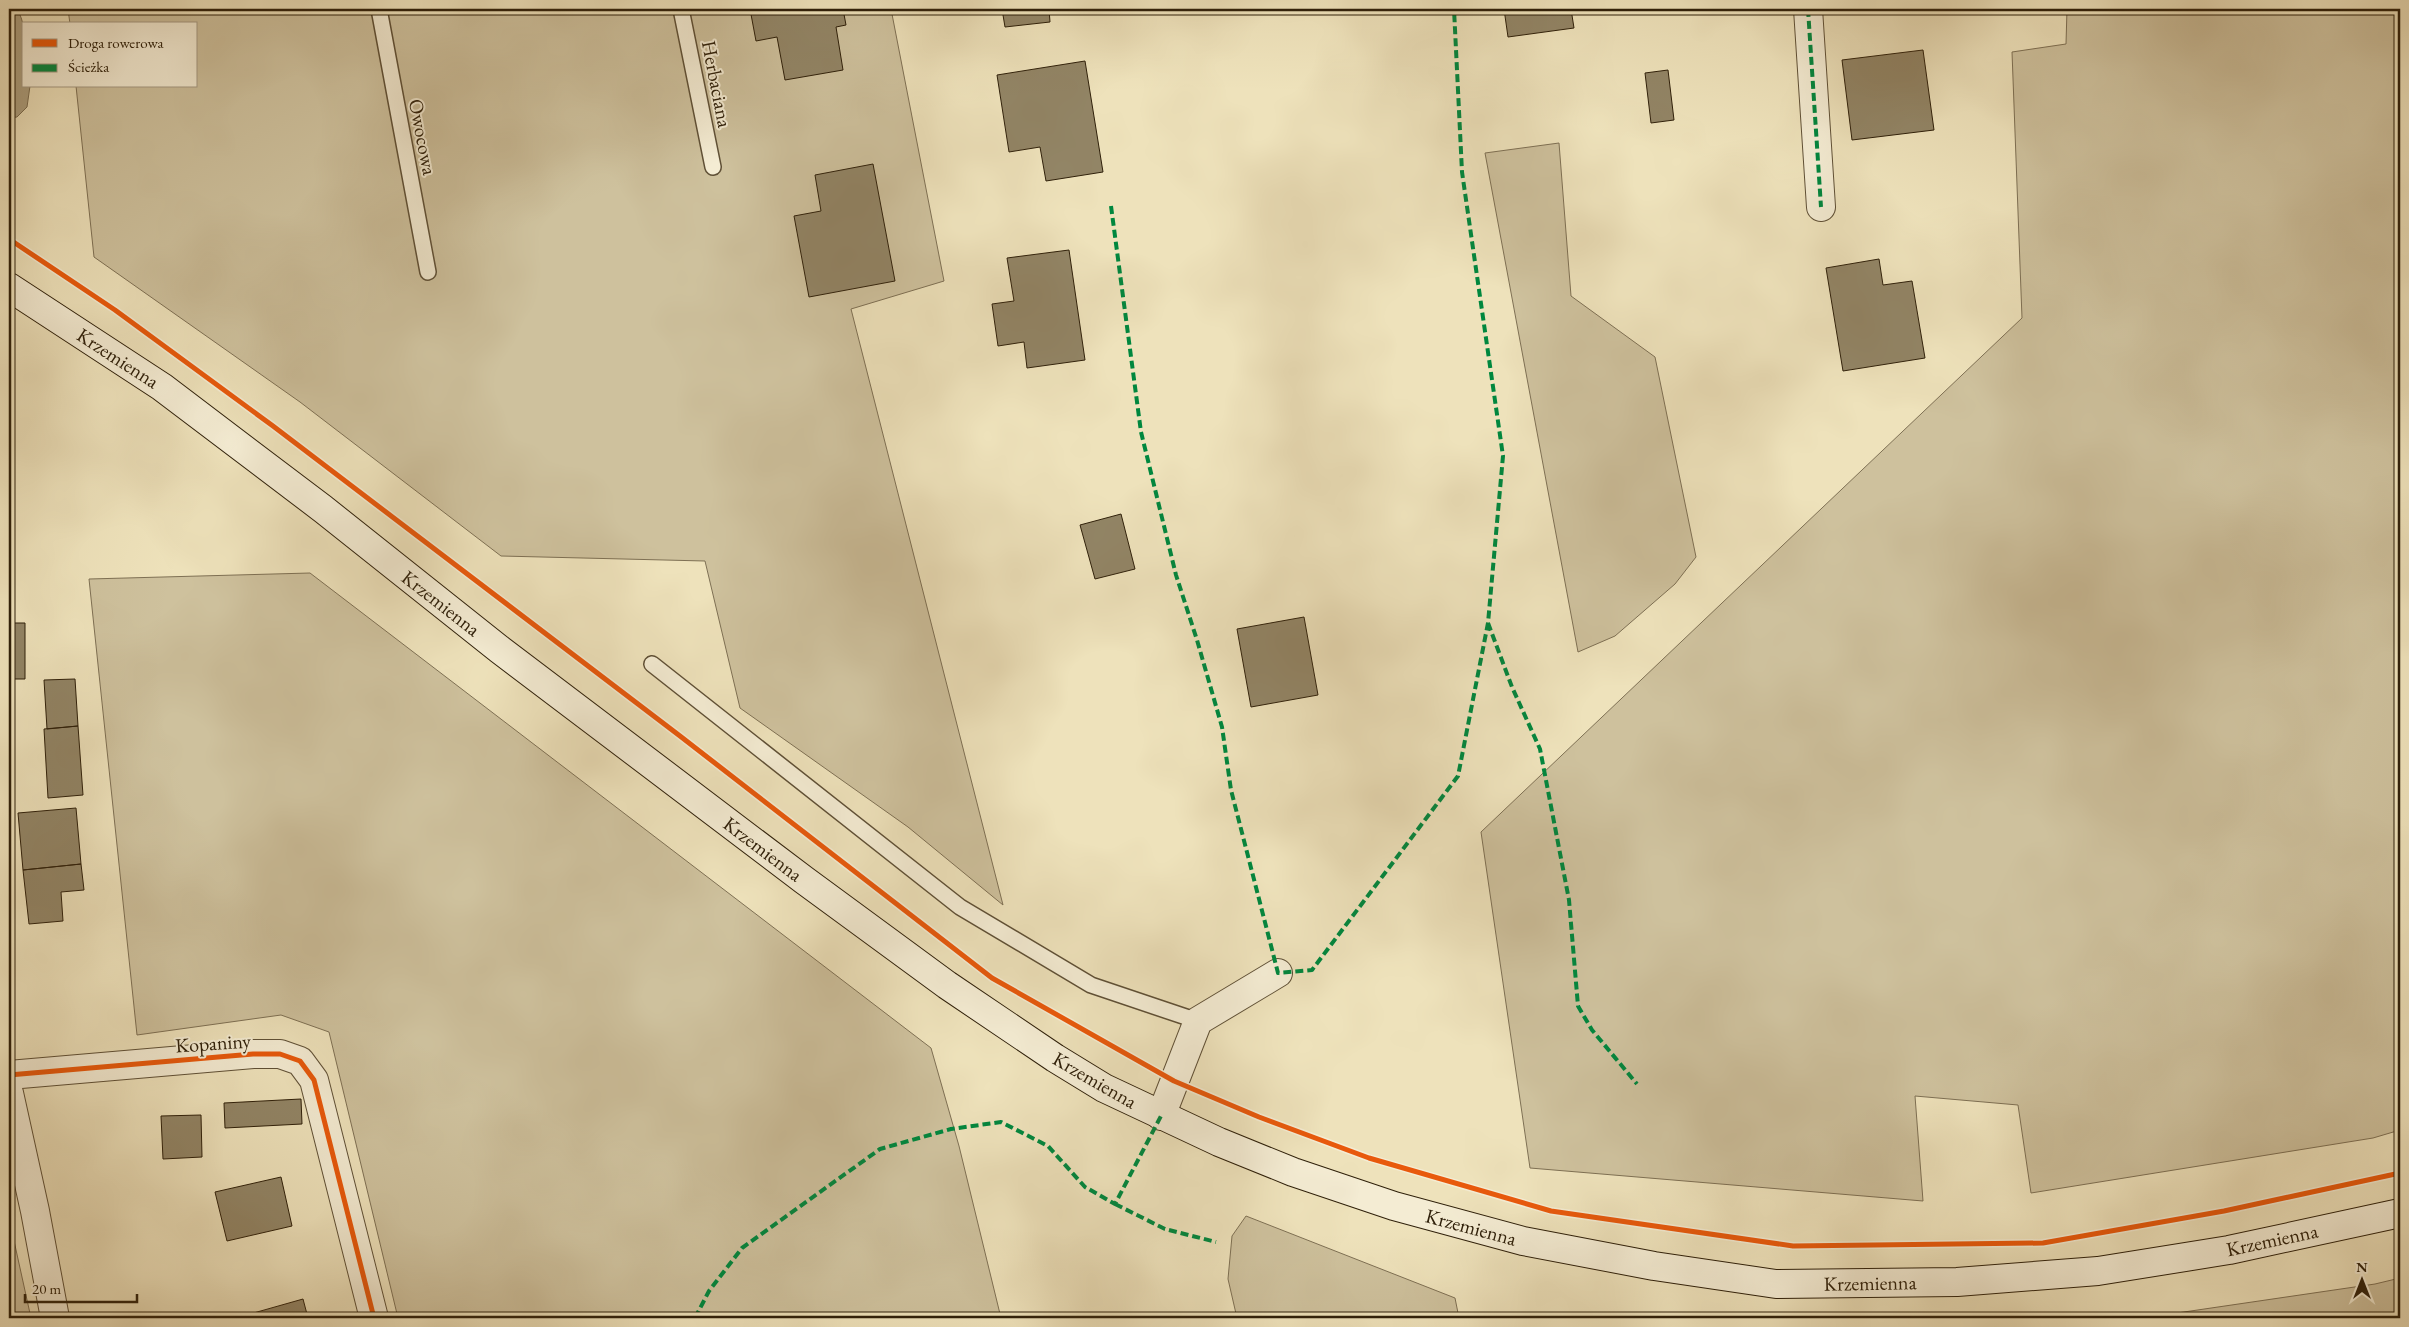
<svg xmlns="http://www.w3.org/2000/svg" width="2409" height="1327" viewBox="0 0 2409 1327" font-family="'EB Garamond',serif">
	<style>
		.green { fill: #cec19d; stroke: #7e7054 }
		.water { fill: #ada07f; stroke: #7b6d50 }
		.building { fill: #928566; stroke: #2f200a }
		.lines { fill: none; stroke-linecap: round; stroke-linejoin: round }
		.lane-casing { stroke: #5f5036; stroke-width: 18 }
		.street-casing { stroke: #5f5036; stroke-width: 30 }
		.secondary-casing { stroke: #2f200a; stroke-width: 30 }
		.lane { stroke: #f4ecd3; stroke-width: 15 }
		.street { stroke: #f4ecd3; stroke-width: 28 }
		.secondary { stroke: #f4ecd3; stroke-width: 28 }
		.quiet { stroke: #00873e; stroke-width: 4; stroke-dasharray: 8 4; stroke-linecap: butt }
		.cycleway-casing { stroke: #f4ecd3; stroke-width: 8 }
		.cycleway { stroke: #e8590c; stroke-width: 5 }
		.labels { text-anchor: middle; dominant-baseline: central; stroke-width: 4; stroke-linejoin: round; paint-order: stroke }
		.street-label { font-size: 20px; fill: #2f200a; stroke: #f4ecd3 }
	</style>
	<rect width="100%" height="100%" fill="#eee2bb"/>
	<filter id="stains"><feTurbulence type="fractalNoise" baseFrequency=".004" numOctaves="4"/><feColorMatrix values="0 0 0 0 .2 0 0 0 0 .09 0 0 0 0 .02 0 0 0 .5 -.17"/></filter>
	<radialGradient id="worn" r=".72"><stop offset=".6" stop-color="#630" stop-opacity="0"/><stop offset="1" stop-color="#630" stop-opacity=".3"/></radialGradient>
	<path class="green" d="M68 9H891L944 281 851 309 1003 905 908 827 740 708 705 561 501 556 300 402 94 257 76 86H196V24H70Z
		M2067 9H2400V1130L2373 1138 2031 1193 2018 1105 1915 1096 1923 1201 1530 1168 1481 832 2022 318 2012 52 2066 44Z
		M1559 143 1571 296 1655 357 1696 557 1675 584 1615 636 1578 652 1485 153Z
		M310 573 931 1048 959 1146 1001 1318H398L329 1032 281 1015 137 1035 89 579Z
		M1246 1216 1455 1298 1459 1318H1237L1228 1279 1232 1236Z
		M9 1218 31 1318H9Z
		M2400 1278V1318H2143L2375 1284Z"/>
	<path class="water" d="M9 9H16C29 21 24 68 24 86H30L27 107 17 117 9 118Z"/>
	<path class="building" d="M750 9H843L846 25 836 27 843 70 785 80 777 37 756 41Z
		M1002 9H1049L1050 22 1005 27Z
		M1504 9H1571L1574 28 1508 37Z
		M1923 50 1934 130 1852 140 1842 60Z
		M1085 61 1103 172 1046 181 1040 147 1009 152 997 75Z
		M1668 70 1674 120 1651 123 1645 73Z
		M873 164 895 281 809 297 794 216 821 211 815 175Z
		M1069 250 1085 360 1027 368 1024 342 998 346 992 304 1014 301 1007 258Z
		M1879 259 1883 285 1912 281 1925 358 1843 371 1826 268Z
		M1121 514 1135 569 1095 579 1080 525Z
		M1304 617 1318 695 1251 707 1237 629Z
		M9 623H25V679H9Z
		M75 679 78 726 47 729 44 680Z
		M78 726 83 795 48 798 44 729Z
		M76 808 81 864 23 870 18 813Z
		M81 864 84 890 61 892 63 921 29 924 23 870Z
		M301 1099 302 1124 225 1128 224 1103Z
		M201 1115 202 1157 163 1159 161 1116Z
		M281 1177 292 1226 227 1241 215 1192Z
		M303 1299 308 1318H244L243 1316Z"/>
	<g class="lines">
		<g class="lane-casing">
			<path id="lane" d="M379 9 428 272
				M681 9 713 167
				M652 664 960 907 1091 985 1198 1021"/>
		</g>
		<g class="street-casing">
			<path id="street" d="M1808 9 1821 207
				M9 1075 253 1054H280L300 1061 314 1080 374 1318
				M9 1093 35 1211 55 1318
				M1161 1116 1198 1021 1278 973"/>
		</g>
		<g class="secondary-casing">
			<path id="secondary" d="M9 287 162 387 323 509 499 649 804 880 947 985 1055 1058 1104 1088 1219 1142 1293 1172 1394 1206 1523 1241 1654 1266 1776 1284 1957 1282 2098 1271 2229 1250 2400 1213"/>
		</g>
		<use href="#lane" class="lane"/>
		<use href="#street" class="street"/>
		<use href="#secondary" class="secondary"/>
		<path class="quiet" d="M1808 9 1821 207
			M1111 206 1141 432 1176 575 1197 640 1222 727 1231 790 1278 973 1312 970 1458 776 1488 623 1503 456 1462 172 1454 9
			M1488 623 1512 687 1540 749 1569 900 1578 1006 1592 1030 1637 1084
			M1115 1204 1165 1229 1216 1242
			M695 1318 709 1291 742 1248 880 1149 951 1129 1001 1122 1048 1146 1085 1187 1115 1204 1161 1116"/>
		<g class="cycleway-casing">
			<path id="cycleway" d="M9 239 115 310 273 426 680 736 992 978 1174 1081 1259 1117 1369 1158 1551 1211 1793 1246 2043 1243 2224 1211 2400 1173
				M9 1075 253 1054H280L300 1061 314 1080 374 1318"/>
		</g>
		<use href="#cycleway" class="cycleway"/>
	</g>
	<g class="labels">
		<g class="street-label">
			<text transform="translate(717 84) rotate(79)">Herbaciana</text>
			<text transform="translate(423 137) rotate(79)">Owocowa</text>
			<text transform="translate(118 358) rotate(33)">Krzemienna</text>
			<text transform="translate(441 603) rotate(38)">Krzemienna</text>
			<text transform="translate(763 849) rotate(37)">Krzemienna</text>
			<text transform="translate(213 1043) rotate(-4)">Kopaniny</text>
			<text transform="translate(1095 1080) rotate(30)">Krzemienna</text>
			<text transform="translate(1471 1227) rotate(15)">Krzemienna</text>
			<text transform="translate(2272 1240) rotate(-12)">Krzemienna</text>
			<text transform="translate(1870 1283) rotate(-1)">Krzemienna</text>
		</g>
	</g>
	<rect width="2409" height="1327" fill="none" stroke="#eee2bb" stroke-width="30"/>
	<rect x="10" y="10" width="2389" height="1307" fill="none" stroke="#2f200a" stroke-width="2.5"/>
	<rect x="15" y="15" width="2379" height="1297" fill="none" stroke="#2f200a"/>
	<rect x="22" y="22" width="175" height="65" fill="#f4ecd3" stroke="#a59a83"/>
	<rect x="32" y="39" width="25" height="8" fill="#e8590c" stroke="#a59a83"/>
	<text x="68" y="48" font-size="15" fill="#2f200a">Droga rowerowa</text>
	<rect x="32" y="64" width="25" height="8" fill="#00873e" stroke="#a59a83"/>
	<text x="68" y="72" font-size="15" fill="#2f200a">Ścieżka</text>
	<g transform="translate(2362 1280)" stroke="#f4ecd3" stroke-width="4" paint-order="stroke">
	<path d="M0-4L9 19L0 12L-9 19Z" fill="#2f200a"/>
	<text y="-8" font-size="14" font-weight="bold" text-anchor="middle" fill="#2f200a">N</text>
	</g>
	<path d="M25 1294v8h112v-8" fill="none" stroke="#2f200a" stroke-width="2.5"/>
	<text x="32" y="1294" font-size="15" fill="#2f200a" stroke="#f4ecd3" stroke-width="4" paint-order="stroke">20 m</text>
	<rect width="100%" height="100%" filter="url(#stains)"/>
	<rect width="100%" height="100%" fill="url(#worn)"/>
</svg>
